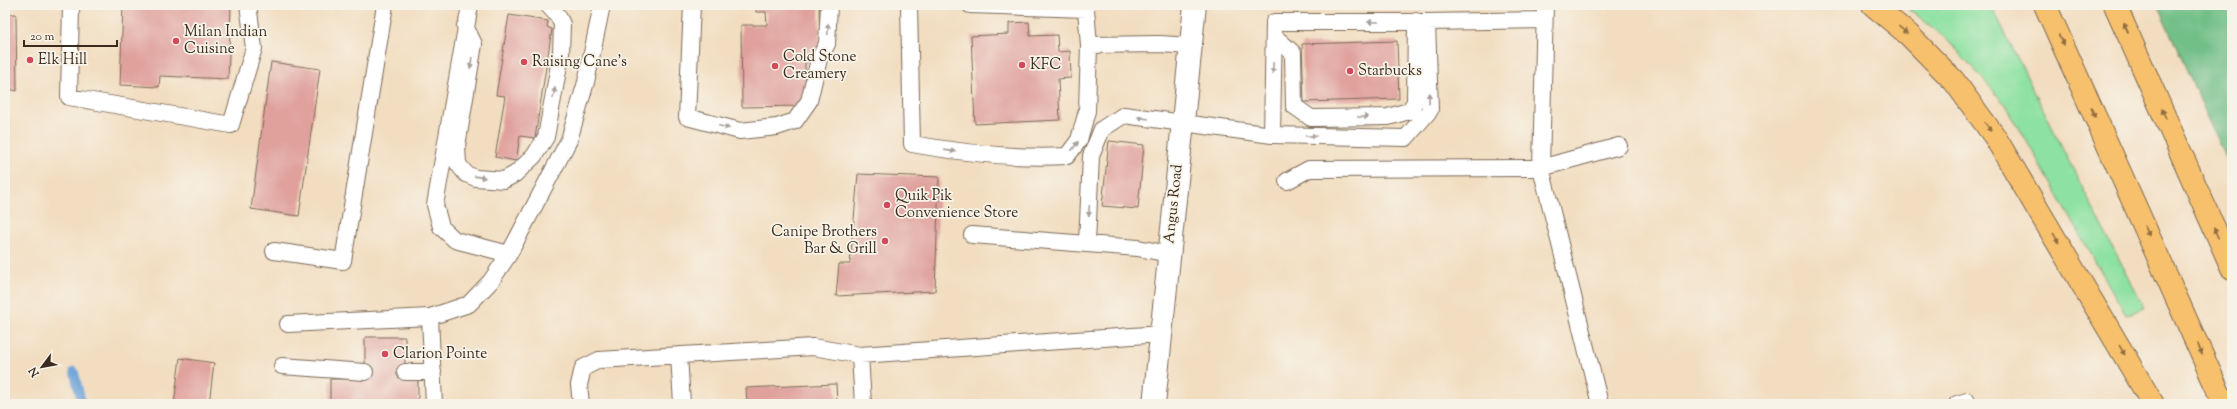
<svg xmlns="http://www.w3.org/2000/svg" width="2237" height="409" viewBox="0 0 2237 409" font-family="'Sorts Mill Goudy',serif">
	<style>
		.green { fill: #8de1a2; stroke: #648660 }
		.forest { fill: #72bf88; stroke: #567453 }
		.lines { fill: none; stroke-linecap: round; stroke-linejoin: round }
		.stream { stroke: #6aa0d7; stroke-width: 9 }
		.building { fill: #e0a19d }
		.lane-casing { stroke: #7b6957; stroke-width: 18 }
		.street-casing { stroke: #7b6957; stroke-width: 24 }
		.highway-casing { stroke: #7b6957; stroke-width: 24 }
		.lane { stroke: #fff; stroke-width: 16 }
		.street { stroke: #fff; stroke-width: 22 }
		.highway { stroke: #f7c06c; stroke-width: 22 }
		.oneway { fill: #a79f9a }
		.oneway2 { fill: #906e41 }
		.poi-dot { fill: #d1495b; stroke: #f7f3e8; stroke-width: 1.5 }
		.labels { text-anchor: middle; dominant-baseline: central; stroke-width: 3.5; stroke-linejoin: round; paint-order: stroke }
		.poi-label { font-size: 15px; fill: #3b2a1e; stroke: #f7f3e8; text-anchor: start }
		.street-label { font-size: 15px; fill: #3b2a1e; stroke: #f7f3e8 }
	</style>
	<rect width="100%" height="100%" fill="#f7f3e8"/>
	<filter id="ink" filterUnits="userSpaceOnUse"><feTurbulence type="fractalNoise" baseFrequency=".025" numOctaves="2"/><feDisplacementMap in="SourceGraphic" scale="8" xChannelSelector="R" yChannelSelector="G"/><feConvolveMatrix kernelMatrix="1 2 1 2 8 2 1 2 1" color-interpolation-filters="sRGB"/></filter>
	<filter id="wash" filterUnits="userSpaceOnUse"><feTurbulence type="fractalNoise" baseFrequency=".012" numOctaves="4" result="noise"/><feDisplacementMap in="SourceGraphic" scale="16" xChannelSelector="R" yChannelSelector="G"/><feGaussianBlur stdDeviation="0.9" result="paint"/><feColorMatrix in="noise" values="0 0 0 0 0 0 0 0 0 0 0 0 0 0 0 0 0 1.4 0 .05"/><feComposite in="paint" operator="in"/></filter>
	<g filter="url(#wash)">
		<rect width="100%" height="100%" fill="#f2ddc0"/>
		<path class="green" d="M1904 5H1991L2101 225 2145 308 2126 315 2006 105 1948 40Z"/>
		<path class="forest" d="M2157 5H2232V171L2162 15Z"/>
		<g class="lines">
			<path class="stream" d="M74 371 82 404"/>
		</g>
		<g id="blocks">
			<path class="building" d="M123 5 231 6 228 79 160 76 159 87 120 85Z
				M756 5H819L820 49 813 50V62H805L806 106 742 107 741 25H767L766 12H756Z
				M5 14H16L17 91 5 88Z
				M509 15 548 21 547 27 552 29 535 138 520 136 516 161 495 157 505 96 496 95Z
				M1029 22 1030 36 1057 35 1058 52 1070 51 1071 78 1058 79 1060 120 975 124 971 36 1009 34V23Z
				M1397 41 1399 99 1304 102 1302 44Z
				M271 62 320 69 299 216 251 209Z
				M1109 141 1144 145 1138 209 1102 206Z
				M858 174 939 177 935 291 836 296 839 264H850Z
				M365 337H405V372L418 380V404H330V379H365Z
				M180 358 214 363 209 404H174Z
				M836 384 837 404H747L746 388Z"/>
		</g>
	</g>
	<g filter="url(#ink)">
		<use href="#blocks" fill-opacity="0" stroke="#7b6957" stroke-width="1"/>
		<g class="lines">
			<g class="lane-casing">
				<path id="lane" d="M71 5 69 97 231 125 254 48 248 5
					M470 5 435 205 441 227 455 240 509 254
					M692 5 687 117 740 131 777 127 795 121 809 101 819 59 827 44 829 5
					M909 5 912 144C963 153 1015 159 1067 156L1079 140 1087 111 1089 45
					M970 5 1086 9 1089 45 1160 44 1190 46
					M1545 5 1541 168 1600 404
					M1427 22 1544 20
					M465 26 474 44 457 146 458 164 466 174 476 178 504 180 515 174 534 156 546 137 561 54 562 24 558 16 548 5
					M1274 36 1293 53 1294 106 1311 118 1388 117 1409 111 1415 102 1416 21
					M1287 181 1309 169 1541 168 1619 146
					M972 235 1138 248 1169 254
					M1087 243 1091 156 1102 129 1124 115 1272 135 1406 138 1430 110 1427 22H1274L1272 135
					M274 251 343 261 385 5
					M430 317 434 404
					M288 324 430 317 469 304 491 281 509 254 569 140 586 82 602 5
					M679 355 682 404
					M860 355 863 404
					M282 366 365 372
					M405 372H433
					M581 404 579 385 583 368 599 360 813 347 860 355 1161 334
					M1957 404 1967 401"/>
			</g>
			<g class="street-casing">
				<path id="street" d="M1154 404 1195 5"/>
			</g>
			<g class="highway-casing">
				<path id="highway" d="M1873 5 1909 35 1954 81 1995 137 2153 404
					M2045 5 2224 404
					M2115 5 2232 268"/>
			</g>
			<use href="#lane" class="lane"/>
			<use href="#street" class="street"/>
			<use href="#highway" class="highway"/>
		</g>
		<defs><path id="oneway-solid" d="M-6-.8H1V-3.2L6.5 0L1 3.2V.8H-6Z"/></defs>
		<g class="oneway">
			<use href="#oneway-solid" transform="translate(1373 22) rotate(180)"/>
			<use href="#oneway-solid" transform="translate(828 29) rotate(-88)"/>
			<use href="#oneway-solid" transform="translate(471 63) rotate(99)"/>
			<use href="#oneway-solid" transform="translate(1273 68) rotate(91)"/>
			<use href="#oneway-solid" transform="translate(554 93) rotate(-79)"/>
			<use href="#oneway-solid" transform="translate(1429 98) rotate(-92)"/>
			<use href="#oneway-solid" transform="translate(1363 117)"/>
			<use href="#oneway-solid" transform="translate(1143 118) rotate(-171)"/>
			<use href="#oneway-solid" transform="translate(724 127) rotate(14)"/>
			<use href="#oneway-solid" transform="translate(1311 136) rotate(1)"/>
			<use href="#oneway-solid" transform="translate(1075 146) rotate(-54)"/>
			<use href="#oneway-solid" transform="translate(950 151) rotate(8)"/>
			<use href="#oneway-solid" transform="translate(480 177) rotate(8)"/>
			<use href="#oneway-solid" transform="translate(1089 211) rotate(93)"/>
		</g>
		<g class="oneway2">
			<use href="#oneway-solid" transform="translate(2126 28) rotate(-115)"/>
			<use href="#oneway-solid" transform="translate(1903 30) rotate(39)"/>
			<use href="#oneway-solid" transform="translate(2061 40) rotate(66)"/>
			<use href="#oneway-solid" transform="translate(2093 112) rotate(66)"/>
			<use href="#oneway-solid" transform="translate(2164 114) rotate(-114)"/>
			<use href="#oneway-solid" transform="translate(1988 127) rotate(54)"/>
			<use href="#oneway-solid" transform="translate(2147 231) rotate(66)"/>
			<use href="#oneway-solid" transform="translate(2216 233) rotate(-114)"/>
			<use href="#oneway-solid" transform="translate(2056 238) rotate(60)"/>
			<use href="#oneway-solid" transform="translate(2200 349) rotate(66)"/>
			<use href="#oneway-solid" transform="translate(2122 350) rotate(60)"/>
		</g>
	</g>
	<g class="poi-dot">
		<circle cx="176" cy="41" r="4"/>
		<circle cx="30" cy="60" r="4"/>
		<circle cx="524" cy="62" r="4"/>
		<circle cx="1022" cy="65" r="4"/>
		<circle cx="775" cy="66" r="4"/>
		<circle cx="1350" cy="71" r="4"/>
		<circle cx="887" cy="205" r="4"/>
		<circle cx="885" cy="241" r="4"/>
		<circle cx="385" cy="354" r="4"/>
	</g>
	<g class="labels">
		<g class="poi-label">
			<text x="184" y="32">Milan Indian<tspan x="184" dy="17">Cuisine</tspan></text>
			<text x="783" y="57">Cold Stone<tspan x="783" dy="17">Creamery</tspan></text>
			<text x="38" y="60">Elk Hill</text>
			<text x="532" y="62">Raising Cane's</text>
			<text x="1030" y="65">KFC</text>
			<text x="1358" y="71">Starbucks</text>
			<text x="895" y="196">Quik Pik<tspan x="895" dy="17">Convenience Store</tspan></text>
			<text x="877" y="232" text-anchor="end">Canipe Brothers<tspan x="877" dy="17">Bar &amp; Grill</tspan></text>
			<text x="393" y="354">Clarion Pointe</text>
		</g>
		<g class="street-label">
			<text transform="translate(1174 204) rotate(-84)">Angus Road</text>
		</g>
	</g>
	<rect width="2237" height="409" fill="none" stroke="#f7f3e8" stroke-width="20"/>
	<g transform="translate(42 367) rotate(238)" stroke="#f7f3e8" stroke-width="3" paint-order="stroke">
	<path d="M0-3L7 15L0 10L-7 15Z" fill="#3b2a1e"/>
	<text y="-6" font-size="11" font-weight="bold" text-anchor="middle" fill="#3b2a1e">N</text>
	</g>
	<path d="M24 40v6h93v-6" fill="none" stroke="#3b2a1e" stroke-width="2"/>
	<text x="30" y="40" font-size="12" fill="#3b2a1e" stroke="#f7f3e8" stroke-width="3" paint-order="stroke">20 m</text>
</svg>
